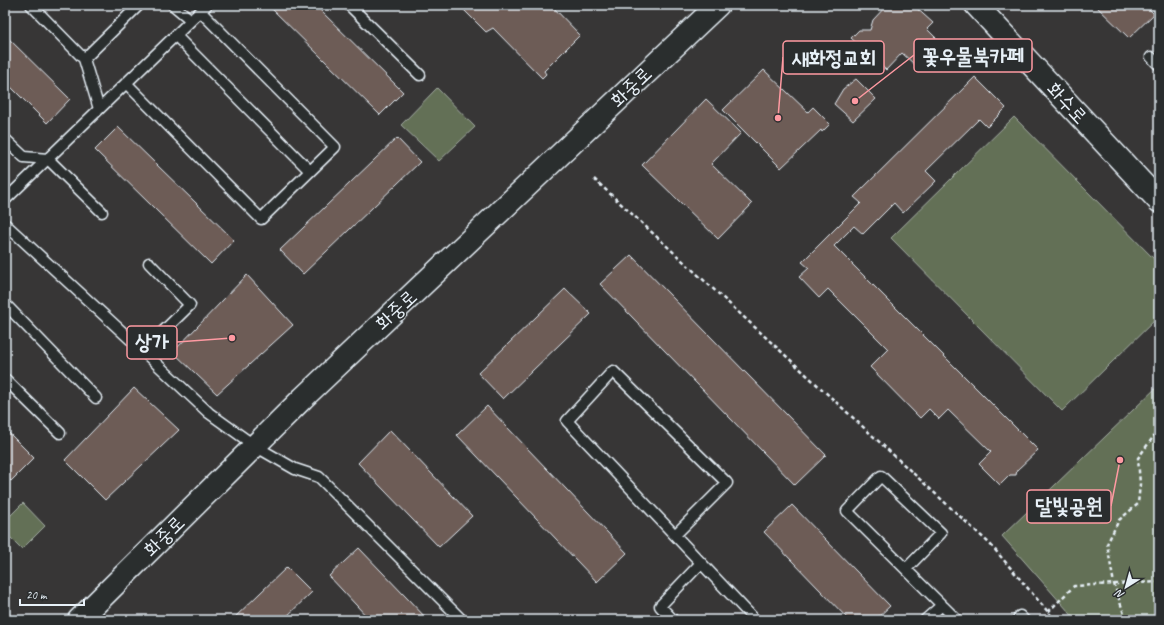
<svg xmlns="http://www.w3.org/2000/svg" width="1164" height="625" viewBox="0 0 1164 625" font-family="Caveat,'Poor Story',sans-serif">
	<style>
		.green { fill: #636f56; stroke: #a6b0a7 }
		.building { fill: #6d5b57; stroke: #e8f1f8 }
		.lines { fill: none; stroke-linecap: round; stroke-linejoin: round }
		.service-casing { stroke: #e8f1f8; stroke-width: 13 }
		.tertiary-casing { stroke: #e8f1f8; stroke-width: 25 }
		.secondary-casing { stroke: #e8f1f8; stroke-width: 25 }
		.path { stroke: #e8f1f8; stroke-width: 2.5; stroke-dasharray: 4 3; stroke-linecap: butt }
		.service { stroke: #2a2d2e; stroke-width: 10 }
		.tertiary { stroke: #2a2d2e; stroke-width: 22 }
		.secondary { stroke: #2a2d2e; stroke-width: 22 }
		.labels { text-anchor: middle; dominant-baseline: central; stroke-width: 3; stroke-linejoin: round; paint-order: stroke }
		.street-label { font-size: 20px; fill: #e8f1f8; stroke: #2a2d2e }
		.leader { fill: none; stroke: #ff9aa2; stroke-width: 1.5 }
		.callout-dot { fill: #ff9aa2; stroke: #2a2d2e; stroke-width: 1.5 }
		.callout { fill: #2a2d2e; stroke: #ff9aa2; stroke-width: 1.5 }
		.callout-label { font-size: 21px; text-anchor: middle; font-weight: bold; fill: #e8f1f8 }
	</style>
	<rect width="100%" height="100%" fill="#373636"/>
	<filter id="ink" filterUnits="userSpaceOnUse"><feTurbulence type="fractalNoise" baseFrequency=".025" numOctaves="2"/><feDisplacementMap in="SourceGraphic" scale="8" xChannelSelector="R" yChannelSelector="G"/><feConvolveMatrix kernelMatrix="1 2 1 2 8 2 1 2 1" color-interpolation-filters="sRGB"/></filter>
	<g filter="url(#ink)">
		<path class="green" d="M437 88 475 127 439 161 401 125Z
			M1014 117 1159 264V316L1062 411 891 238Z
			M1159 385V620H1076L1002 536Z
			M23 503 45 526 22 549 5 532V521Z"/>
		<path class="building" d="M268 5H315L403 92 380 115Z
			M463 5H551L580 35 544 71 546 74 542 78 493 28 486 32 461 7Z
			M887 5H913L933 23 927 29 938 40 915 65 902 53 886 70 851 38 859 30H870L873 20Z
			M1095 5H1145L1154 14 1129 38Z
			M5 35 70 99 47 123 5 81Z
			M764 70 808 112 813 107 830 124 822 132 821 130 781 168 723 110Z
			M975 77 1006 108 987 127 979 119 926 171 936 181 903 213 894 203 863 234 854 226 834 246 1038 450 1017 470 1016 475H1010L1000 485 979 464 991 452 948 410 939 419 929 409 920 418 870 367 888 349 828 289 819 298 799 277 809 268 802 262 861 203 854 197Z
			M856 79 876 99 853 121 834 104 843 89Z
			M706 99 741 133 711 164 752 204 718 239 642 165Z
			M118 127 234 240 211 264 95 150Z
			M397 138 420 162 303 274 280 250Z
			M631 255 826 455 795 485 600 284Z
			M247 275 293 325 217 394 173 352Z
			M565 289 591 314 503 399 478 373Z
			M134 388 179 430 105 500 65 460Z
			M487 406 627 553 597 582 457 435Z
			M5 429 34 458 11 481 5 476Z
			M390 430 472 516 439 547 358 463Z
			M792 505 890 606 875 620H849L764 532Z
			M359 548 428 620H370L329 576Z
			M287 567 312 592 283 620H232Z"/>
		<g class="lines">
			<g class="service-casing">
				<path id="service" d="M31 5 84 59 99 109
					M173 5 191 20
					M349 5 420 75
					M176 36 310 171
					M1151 57 1159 65
					M84 59 139 5
					M126 83 261 219 335 147 201 12
					M5 139 24 157 48 159 102 212
					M5 200 207 5
					M5 224 143 351 209 413 255 446 295 469 319 477 462 620
					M5 309 8 307 96 398
					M143 351 190 305 149 263
					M5 379 60 433
					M675 535 727 483 613 371 567 421 755 620
					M906 569 941 533 881 476 847 511 957 620
					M673 620 660 606 701 563
					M925 620 942 605
					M1017 620 1020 616 1024 620"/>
			</g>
			<g class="tertiary-casing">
				<path id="tertiary" d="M976 5 1159 201"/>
			</g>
			<g class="secondary-casing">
				<path id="secondary" d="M79 620 303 398 718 5"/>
			</g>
			<path class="path" d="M594 179 990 544 1055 620
				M1048 612 1074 586 1159 582
				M1126 620 1114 584 1107 544 1119 520 1138 504 1140 484 1138 458 1159 429"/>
			<use href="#service" class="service"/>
			<use href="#tertiary" class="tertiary"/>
			<use href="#secondary" class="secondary"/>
		</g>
	</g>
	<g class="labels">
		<g class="street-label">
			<text transform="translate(631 87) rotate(-44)">화중로</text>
			<text transform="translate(1067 103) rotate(47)">화수로</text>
			<text transform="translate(396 310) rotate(-43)">화중로</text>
			<text transform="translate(164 536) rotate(-45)">화중로</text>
		</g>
	</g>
	<path class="leader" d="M855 101L914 55M778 118L783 57M232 338L177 342M1120 460L1111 506"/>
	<g class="callout-dot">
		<circle cx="855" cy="101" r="4"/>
		<circle cx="778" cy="118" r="4"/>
		<circle cx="232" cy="338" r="4"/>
		<circle cx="1120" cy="460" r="4"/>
	</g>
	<g class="callout">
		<rect x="914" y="39" width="118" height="33" rx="4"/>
		<rect x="783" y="41" width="101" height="33" rx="4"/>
		<rect x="127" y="326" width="50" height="33" rx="4"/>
		<rect x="1027" y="490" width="84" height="33" rx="4"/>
	</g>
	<g class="callout-label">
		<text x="973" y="63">꽃우물북카페</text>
		<text x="834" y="65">새화정교회</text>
		<text x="152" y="349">상가</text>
		<text x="1069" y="513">달빛공원</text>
	</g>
	<rect width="1164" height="625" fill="none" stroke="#2a2d2e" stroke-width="20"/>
	<rect x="10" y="10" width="1144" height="605" fill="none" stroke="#e8f1f8" stroke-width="1.5" filter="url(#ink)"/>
	<g transform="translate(1126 587) rotate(217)" stroke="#2a2d2e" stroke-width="3" paint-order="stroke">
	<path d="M0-3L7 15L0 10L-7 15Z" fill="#e8f1f8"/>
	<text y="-6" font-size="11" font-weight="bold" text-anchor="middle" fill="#e8f1f8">N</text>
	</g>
	<path d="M20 599v6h64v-6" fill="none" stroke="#e8f1f8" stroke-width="2"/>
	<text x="26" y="599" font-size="12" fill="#e8f1f8" stroke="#2a2d2e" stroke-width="3" paint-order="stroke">20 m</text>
</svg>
